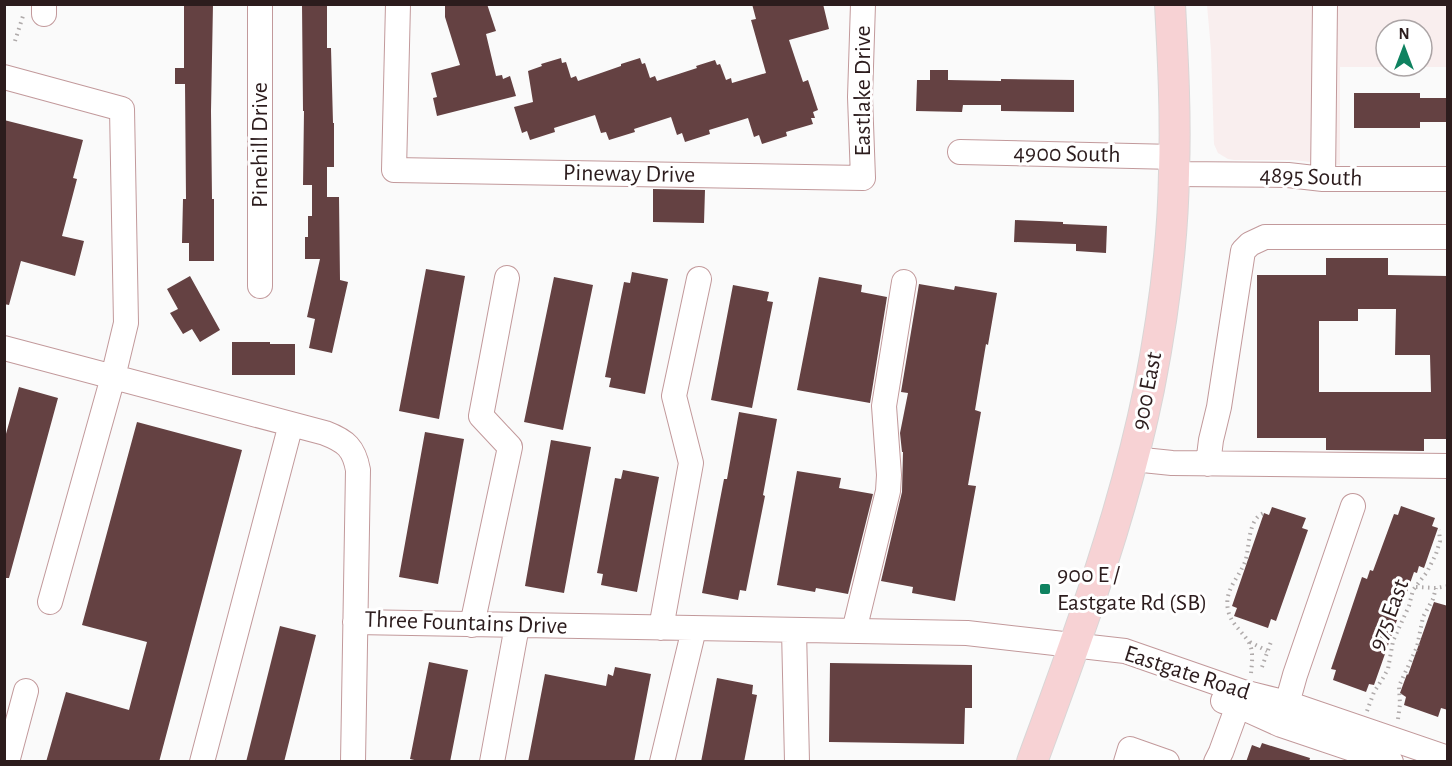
<svg xmlns="http://www.w3.org/2000/svg" width="1452" height="766" viewBox="0 0 1452 766" font-family="'Alegreya Sans',sans-serif">
	<style>
		.built { fill: #f9eeee; fill-rule: evenodd }
		.building { fill: #644142; fill-rule: evenodd }
		.lines { fill: none; stroke-linecap: round; stroke-linejoin: round }
		.minor-casing { stroke: #c2999b; stroke-width: 26 }
		.major-casing { stroke: #d9d6d6; stroke-width: 32 }
		.path { stroke: #afaaaa; stroke-width: 4; stroke-dasharray: 1.5 4.5; stroke-linecap: butt }
		.minor { stroke: #fff; stroke-width: 24 }
		.major { stroke: #f7d2d4; stroke-width: 30 }
		.poi-dot { fill: #0f8260; stroke: #fff; stroke-width: 2 }
		.labels { text-anchor: middle; dominant-baseline: central; stroke-width: 6; stroke-linejoin: round; paint-order: stroke }
		.street-label { font-size: 24px; fill: #2c1c1d; stroke: #fff }
		.poi-label { font-size: 24px; fill: #2c1c1d; stroke: #fff; text-anchor: start }
	</style>
	<rect width="100%" height="100%" fill="#fafafa"/>
	<path class="built" d="M1207 5H1447V67H1340V165L1292 160H1234L1228 159 1218 153 1214 144 1211 50ZM1386 30H1422V66H1386Z"/>
	<path class="building" d="M184 4H213L211 111 212 199H214V261H189V243H182L183 199H186L185 84H175V68H184Z
		M302 4H327V48H331L333 123H334V167H327V197H339L340 280 348 282 332 353 309 348 315 319 307 317 320 259H305V237H308V216H312V185H303L304 111H303Z
		M445 4H487L496 31 486 34 496 76 502 75 503 79 510 76 516 96 437 116 433 98 437 97 431 73 460 65 445 17Z
		M752 4H823L829 29 789 40 803 82 808 80 818 110 813 112 815 118H811L813 124 786 132 787 136 762 144 759 135 754 137 748 118 709 130 710 134 685 142 682 133 677 135 671 117 634 129 635 132 609 140 606 132 601 133 595 115 554 128 555 132 530 140 527 131 522 133 514 107 533 102 528 71 542 66 541 64 561 58 562 63 566 62 571 78 576 76 578 81 621 66V64L640 58 642 64 645 63 650 78 655 76 657 81 697 68 696 66 715 60 717 65 720 64 726 80 731 78 732 83 766 73 751 20 756 19Z
		M930 70H948V80L1001 81V79L1074 80V112L1001 111V105H963L962 112 916 111 917 80H930Z
		M1354 93H1420V98H1448V122H1420V128H1354Z
		M4 120 83 140 73 178 77 179 62 236 84 241 75 276 21 261 9 305 4 304Z
		M653 189 705 190 704 223 653 222Z
		M1015 220 1063 222V224L1107 226 1106 253 1076 251V244L1014 242Z
		M1326 258H1388V275L1448 276V439H1424V451L1326 450V438H1257V275H1326ZM1358 309H1396L1395 355H1430L1431 392H1319V321H1358Z
		M426 269 465 276 439 419 399 411Z
		M632 272 668 279 645 394 609 387 611 378 605 377 624 282 630 283Z
		M190 276 220 330 200 342 192 329 183 334 170 313 178 309 167 289Z
		M554 277 593 285 563 430 524 422Z
		M819 277 862 285 861 292 887 297 870 403 797 390Z
		M919 284 954 290 955 286 997 293 988 345 986 344 975 410 981 412 968 485 976 486 955 601 912 593 913 587 881 581 902 492 903 452H902L900 433 908 393 901 392Z
		M733 285 769 292 767 301 773 302 752 408 711 400Z
		M232 342H270V344H295V375H232Z
		M19 387 58 398 9 578H4V441Z
		M739 412 777 419 763 495 765 496 746 591 740 590 738 600 702 593 724 479H727Z
		M137 422 242 450 159 762H46L66 692 129 710 147 642 82 625Z
		M425 432 464 439 438 584 399 577Z
		M551 440 591 447 564 593 525 586Z
		M623 470 659 477 637 592 601 585 603 574 597 573 615 478 621 479Z
		M797 471 841 478 839 488 873 494 848 594 816 588 815 592 777 585Z
		M1401 506 1435 518 1432 526 1438 528 1424 568 1419 566 1417 573 1414 572 1374 685 1369 684 1366 692 1333 680 1336 670 1331 669 1362 577 1367 579 1370 570 1373 571 1394 514 1398 515Z
		M1272 507 1306 518 1302 528 1308 530 1276 621 1271 619 1268 628 1234 616 1237 608 1232 606 1264 513 1269 515Z
		M1434 602 1448 606V710L1441 708 1438 717 1404 705 1406 697 1400 693 1407 674 1408 675Z
		M280 626 316 635 284 762H246Z
		M429 662 468 670 450 762H423L410 759Z
		M830 663 972 665V708H965L964 744 829 742Z
		M615 667 651 674 634 762H528L545 674 606 686 608 674 613 676Z
		M717 678 753 685 752 694 757 695 744 762H701Z
		M1262 743 1310 758 1309 762H1246L1252 745 1260 748Z"/>
	<g class="lines">
		<g class="minor-casing">
			<path id="minor" d="M44 4V14
				M260 4V286
				M398 4 394 170 863 178 860 97 863 4
				M4 77 122 109 126 323 113 377 50 602
				M960 152 1175 157
				M1174 174 1288 175 1323 179H1448
				M1323 179 1325 4
				M4 348 325 433C346 441 354 448 358 470L353 762
				M1133 459 1172 463 1448 466
				M1208 464 1211 440 1219 407 1243 251 1250 244 1265 237H1446
				M355 622 967 633 1125 651 1243 692 1287 703 1448 758
				M472 625 510 447 481 416 507 278
				M661 628 691 463 674 396 699 279
				M794 630 797 762
				M854 631 888 491 889 475 884 406 904 282
				M1223 701 1239 706 1281 725 1391 762
				M1283 718 1295 675 1353 506
				M7 762 26 691
				M202 762 291 424
				M492 762 517 626
				M662 762 694 629
				M1126 762 1130 749 1167 762
				M1216 762 1221 752 1243 692"/>
		</g>
		<g class="major-casing">
			<path id="major" d="M1032 762C1077 639 1123 517 1149 389 1163 318 1173 245 1174 172 1176 116 1173 60 1170 4"/>
		</g>
		<path class="path" d="M15 41 23 16
			M1416 587 1436 588 1448 586
			M1250 642 1267 651
			M1262 667 1272 639
			M1251 673C1252 663 1254 650 1248 641 1241 630 1231 624 1228 610 1224 590 1238 579 1245 562 1250 549 1247 517 1265 513
			M1367 711 1374 692 1383 678 1388 669 1393 641 1409 606 1413 590 1427 572 1436 554 1440 541 1439 530
			M1398 719 1400 704 1399 686 1417 647 1423 617 1433 599 1436 588"/>
		<use href="#minor" class="minor"/>
		<use href="#major" class="major"/>
	</g>
	<rect class="poi-dot" x="1039" y="583" width="12" height="12" rx="3"/>
	<g class="labels">
		<g class="street-label">
			<text transform="translate(863 91) rotate(-90)">Eastlake Drive</text>
			<text transform="translate(260 145) rotate(-90)">Pinehill Drive</text>
			<text transform="translate(1067 154) rotate(1)">4900 South</text>
			<text transform="translate(629 174) rotate(1)">Pineway Drive</text>
			<text transform="translate(1311 177) rotate(2)">4895 South</text>
			<text transform="translate(1147 391) rotate(-79)">900 East</text>
			<text transform="translate(1389 615) rotate(-69)">975 East</text>
			<text transform="translate(466 623) rotate(2)">Three Fountains Drive</text>
			<text transform="translate(1187 673) rotate(18)">Eastgate Road</text>
		</g>
		<g class="poi-label">
			<text x="1057" y="575">900 E /<tspan x="1057" dy="28">Eastgate Rd (SB)</tspan></text>
		</g>
	</g>
	<rect width="1452" height="766" fill="none" stroke="#2c1c1d" stroke-width="12"/>
	<g transform="translate(1404 48)"><circle r="28" fill="#ffffff" stroke="#aba4a5" stroke-width="1.5"/>
	<path d="M0-4.5L10 22L0 15L-10 22Z" fill="#0f8260"/>
	<text y="-9" font-size="16" font-weight="bold" text-anchor="middle" fill="#2c1c1d">N</text>
	</g>
</svg>
